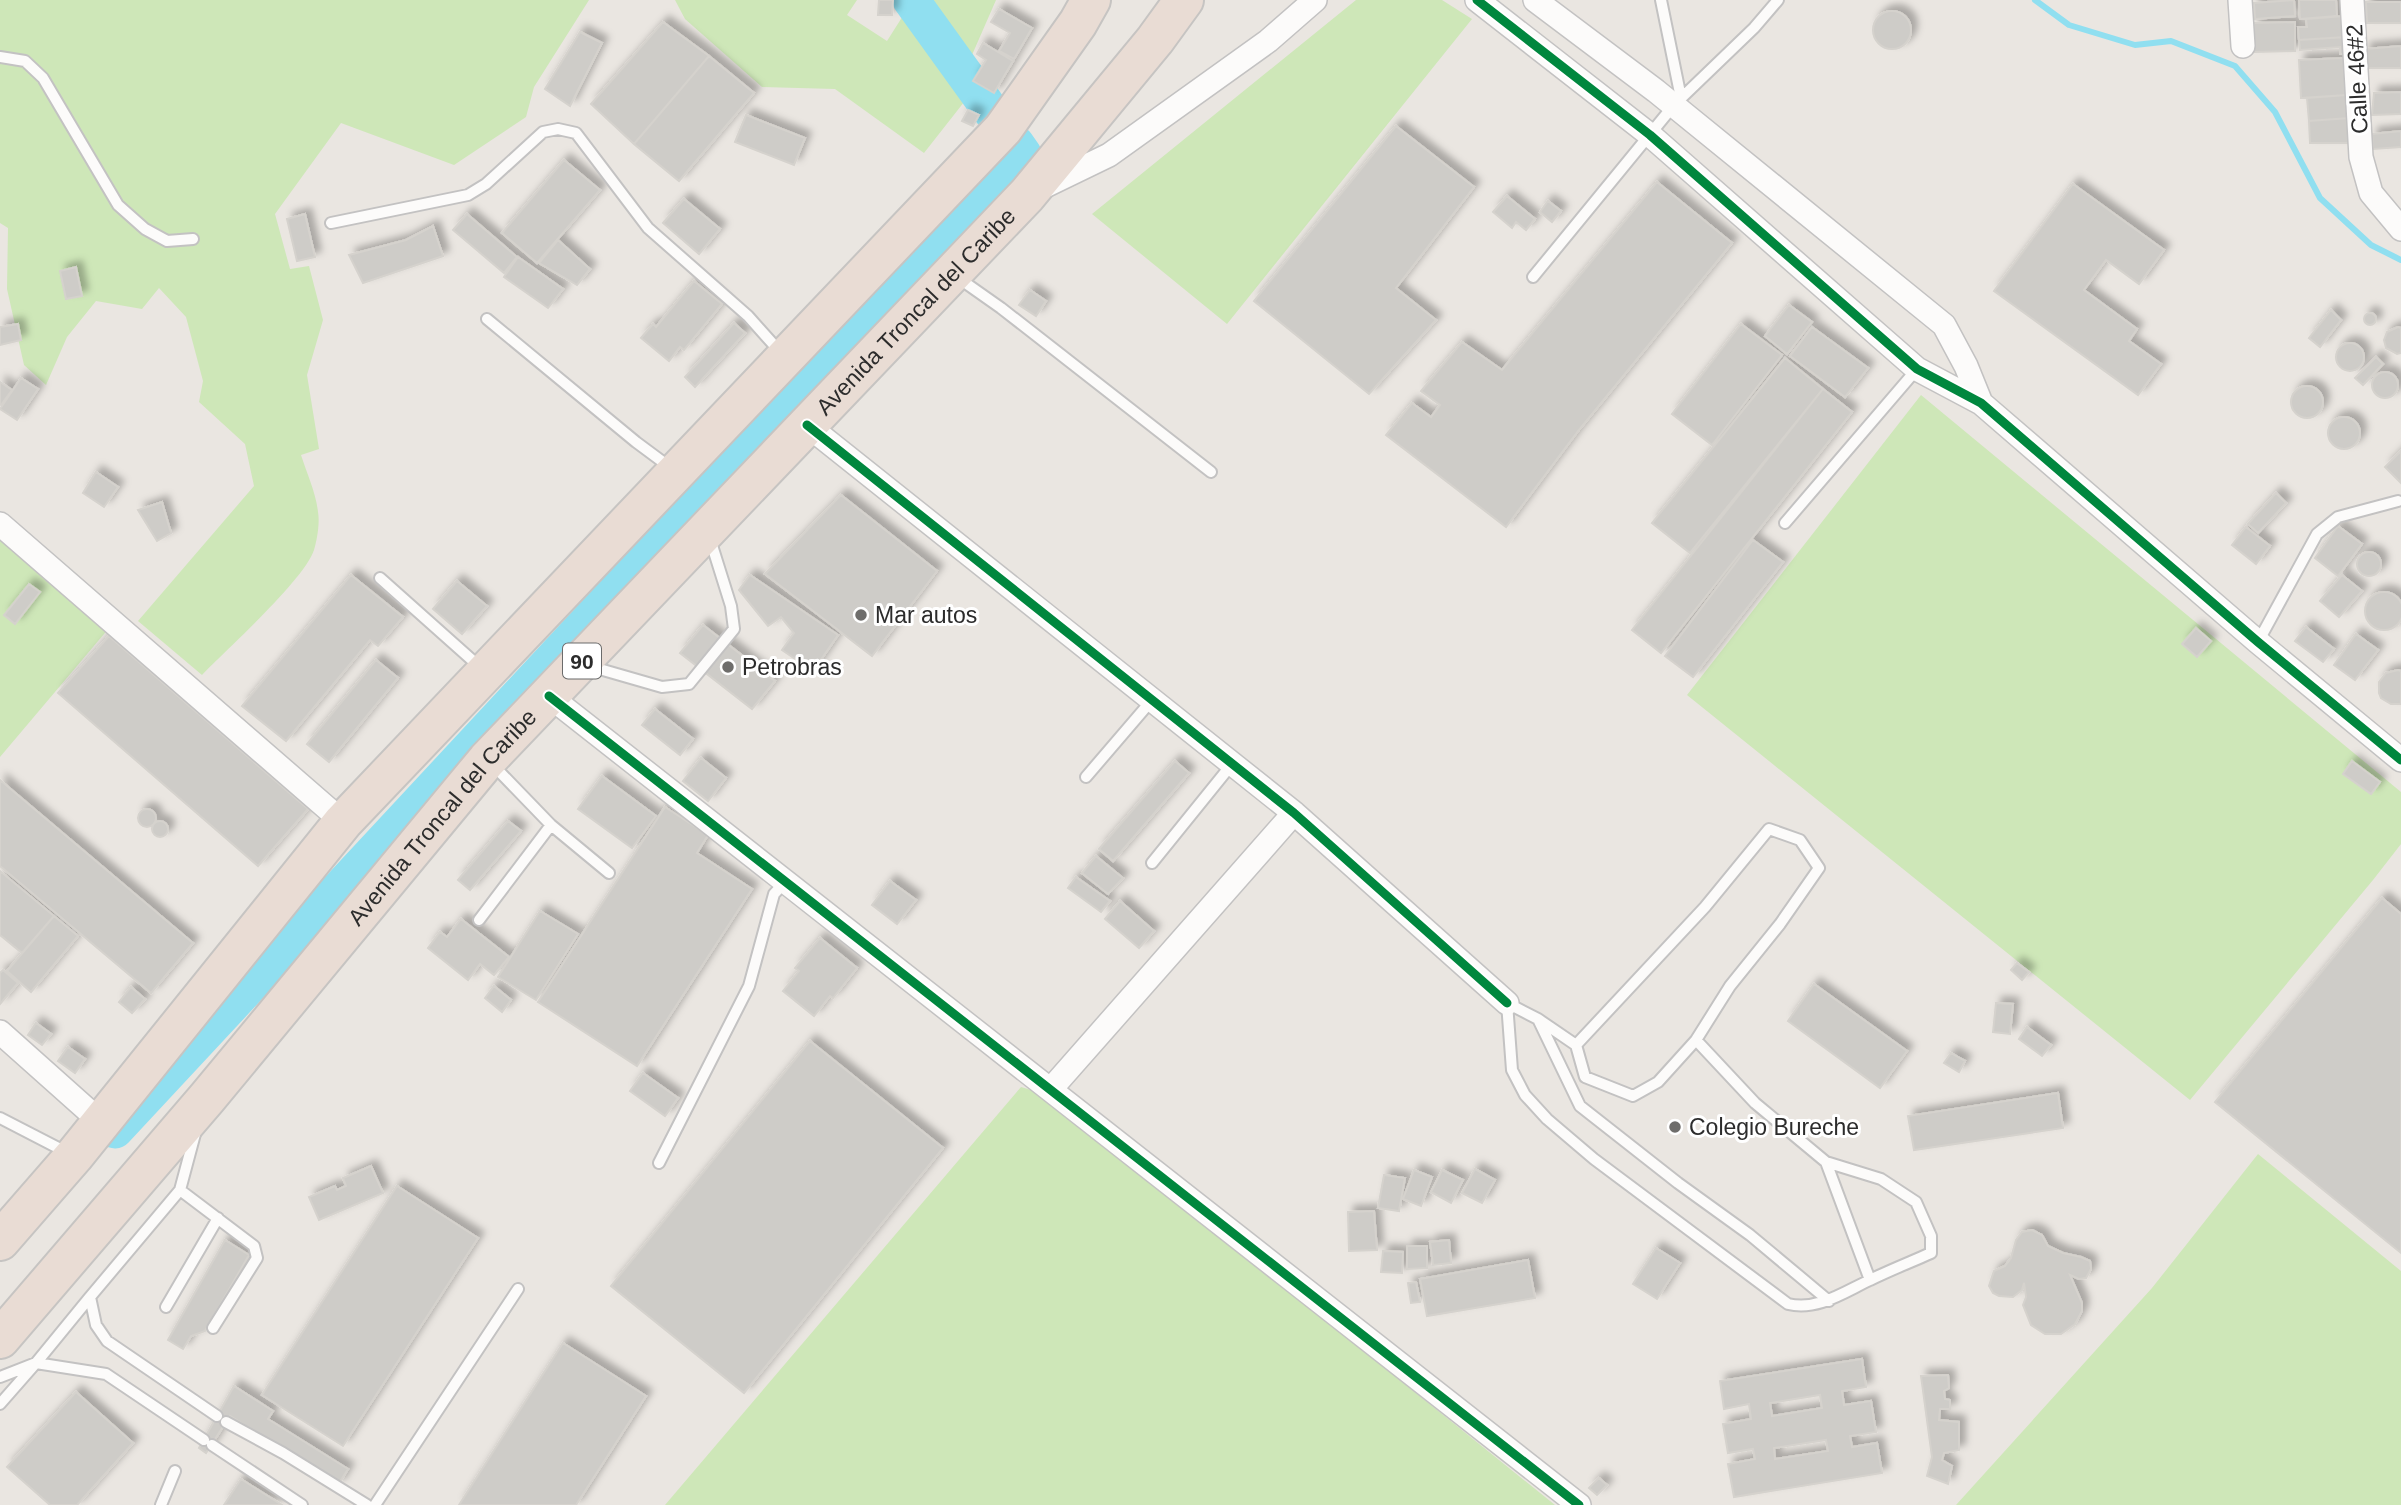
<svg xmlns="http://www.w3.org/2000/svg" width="2401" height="1505" viewBox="0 0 2401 1505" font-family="Arial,sans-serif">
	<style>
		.green { fill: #cee7b8 }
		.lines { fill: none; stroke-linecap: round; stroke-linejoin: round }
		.stream { stroke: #90dff0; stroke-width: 6 }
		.river { stroke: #90dff0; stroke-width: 37 }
		.building { fill: #ceccc8; stroke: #d5d2cd; stroke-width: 2; fill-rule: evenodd; filter: url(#shadow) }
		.lane-casing { stroke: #c3c2c2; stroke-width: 14 }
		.street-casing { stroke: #c3c2c2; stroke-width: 26 }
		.highway-casing { stroke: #c6c4c2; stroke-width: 42 }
		.lane { stroke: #fcfbfa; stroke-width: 10 }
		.street { stroke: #fcfbfa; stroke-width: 23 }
		.highway { stroke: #e9dcd4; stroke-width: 38 }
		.cycleway-casing { stroke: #fff; stroke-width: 13 }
		.cycleway { stroke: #00873e; stroke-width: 9 }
		.poi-dot { fill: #6e6d6b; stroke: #fff; stroke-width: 2.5 }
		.labels { text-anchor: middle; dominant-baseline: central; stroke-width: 6; stroke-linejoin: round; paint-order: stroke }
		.shield { fill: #fff; stroke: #6b6b6b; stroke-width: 2 }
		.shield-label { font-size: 21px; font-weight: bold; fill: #2c2c2c }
		.street-label { font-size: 23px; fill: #2c2c2c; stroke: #fff }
		.poi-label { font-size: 23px; fill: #2c2c2c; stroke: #fff; text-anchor: start }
	</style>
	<defs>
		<filter id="shadow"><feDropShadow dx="6" dy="-6" stdDeviation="3.5" flood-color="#0004"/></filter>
	</defs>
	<rect width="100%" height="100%" fill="#eae6e1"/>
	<path class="green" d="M0 0H589L534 87 526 117 454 165 341 123 275 214 290 269 309 266 323 320 307 375 319 449 301 455C307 474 316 493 318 512 320 523 317 540 314 550 304 580 227 649 202 675L138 621 254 486 245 444 199 402 203 381 186 317 159 288 142 309 96 301 67 337 46 385 24 365 7 289 8 228 0 223Z
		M675 0H857L847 15 887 41 913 0H996L972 55 968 97 924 153 835 89 762 87 685 19Z
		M1356 0H1442L1472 19 1227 324 1092 214Z
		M1921 395 2401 792V844L2373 880 2190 1100 1687 695Z
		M0 511 66 579 115 621 0 757Z
		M1021 1087 1045 1094 1555 1505H665Z
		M2258 1154 2401 1271V1505H1956L2152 1288Z"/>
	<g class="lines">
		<path class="stream" d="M2035 0 2069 25 2135 45 2171 41 2235 66 2275 112 2320 198 2371 245 2401 260"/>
		<path class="river" d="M911 0 991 111
			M115 1130 1023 154 1016 144"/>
	</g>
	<path class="building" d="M879 0H893L892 15H878Z
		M2294 0 2295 16 2255 19 2254 3Z
		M2299 0H2336L2337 16 2300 19Z
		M2366 2H2401V23H2367Z
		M999 9 1032 28 1014 59 999 51 1010 33 991 22Z
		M1873 30a19 19 0 1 1 38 0a19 19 0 1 1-38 0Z
		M2344 16 2346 37 2299 40 2298 27H2307L2306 19Z
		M663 22 709 56 634 144 591 104Z
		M2295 22V51L2254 52V23Z
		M580 32 602 43 570 106 545 89Z
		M2346 37 2348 54H2340V47L2300 50 2299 40Z
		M983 43 1013 61 994 93 973 81 986 60 977 54Z
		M2401 46V68H2365V49Z
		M709 56 754 93 679 181 634 144Z
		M2345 58 2347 95 2301 98 2299 60Z
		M2401 92V114L2372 115 2374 93Z
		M2347 95 2349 118 2309 121 2307 98Z
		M968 110 979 115 973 126 962 121Z
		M746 115 805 138 794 165 735 142Z
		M2349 118V143H2310L2309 121Z
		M1396 126 1474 187 1396 288 1436 320 1369 394 1254 301Z
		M2401 131V147L2373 149 2372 134Z
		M564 160 600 190 537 263 502 233Z
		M1657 182 1732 243 1578 431 1506 527 1386 435 1412 403 1431 417 1440 405 1421 391 1462 342 1502 370Z
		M2073 184 2164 250 2139 284 2106 260 2084 290 2137 329 2129 341 2161 364 2138 395 1994 291Z
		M1507 196 1535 219 1526 230 1516 222 1512 228 1493 212Z
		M684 199 720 229 699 254 663 223Z
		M1548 201 1561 211 1552 222 1540 212Z
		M305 214 315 257 297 261 287 219Z
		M467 214 517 257 504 273 453 230Z
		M433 226 443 256 363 283 349 255 406 240Z
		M558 240 590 269 577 285 539 263Z
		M518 257 563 289 548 308 504 277Z
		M76 267 82 296 66 299 60 271Z
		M694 281 722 304 684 350 680 347 669 361 641 338 653 324 656 327Z
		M1030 290 1046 301 1036 316 1019 305Z
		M1789 305 1812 322 1787 354 1765 336Z
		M2331 310 2341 320 2320 347 2309 338Z
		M2364 319a6 6 0 1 1 12 0a6 6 0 1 1-12 0Z
		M734 323 745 333 695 387 685 377Z
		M18 324 21 340 0 345V327Z
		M1741 324 1782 355 1712 445 1672 414Z
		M1812 327 1868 368 1845 397 1790 356Z
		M2398 327 2401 328V353L2397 354 2386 348 2384 340 2387 332Z
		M2336 357a14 14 0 1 1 28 0a14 14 0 1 1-28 0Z
		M2376 357 2383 364 2363 385 2355 378Z
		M1785 358 1823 389 1690 553 1652 523Z
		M2372 385a13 13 0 1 1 26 0a13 13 0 1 1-26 0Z
		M21 378 38 389 17 420 0 409Z
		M0 382 12 390 1 405 0 404Z
		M2291 402a16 16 0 1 1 32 0a16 16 0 1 1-32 0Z
		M1823 389 1852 412 1661 653 1632 630Z
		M2328 433a16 16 0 1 1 32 0a16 16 0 1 1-32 0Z
		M2401 451V483L2385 467Z
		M96 472 118 487 104 507 83 493Z
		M2276 493 2286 503 2258 533 2248 524Z
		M841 495 937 571 872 656 765 574Z
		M162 502 171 533 157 541 138 510Z
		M2338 526 2362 544 2338 576 2315 558Z
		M2246 527 2270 546 2256 564 2232 545Z
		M1753 540 1783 562 1693 677 1665 656Z
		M2357 564a12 12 0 1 1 24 0a12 12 0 1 1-24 0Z
		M351 575 403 617 378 646 370 640 286 741 242 706Z
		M750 575 838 635 813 671 782 650 794 633 781 617 768 626 739 590Z
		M2342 575 2362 591 2339 617 2320 601Z
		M457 581 487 606 462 634 433 609Z
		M29 584 40 592 15 624 4 615Z
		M2365 611a19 19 0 1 1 38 0a19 19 0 1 1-38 0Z
		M703 625 775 681 752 709 680 653Z
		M2306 627 2334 649 2323 662 2295 641Z
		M2196 628 2211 641 2197 657 2182 644Z
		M2356 634 2378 650 2355 680 2334 665Z
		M109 636 308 809 258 866 58 693Z
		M376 660 398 678 329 762 307 744Z
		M2398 670 2401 671V704H2391L2381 698 2379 693V682L2386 673Z
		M655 709 693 739 680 755 642 725Z
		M701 758 726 778 708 801 683 781Z
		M1175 761 1189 773 1113 861 1099 849Z
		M2352 761 2380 782 2371 794 2343 774Z
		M602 776 656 816 632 848 578 809Z
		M0 780 193 943 151 993 0 866Z
		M665 807 708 835 697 853 752 889 637 1066 538 1002Z
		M138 818a9 9 0 1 1 18 0a9 9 0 1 1-18 0Z
		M508 821 521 831 470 890 458 880Z
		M152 829a8 8 0 1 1 16 0a8 8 0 1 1-16 0Z
		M1096 856 1123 878 1108 894 1082 873Z
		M0 871 54 916 22 953 0 935Z
		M1076 877 1110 901 1101 912 1068 888Z
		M890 881 916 900 897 924 872 905Z
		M2382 898 2401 914V1253L2215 1102Z
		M1120 901 1154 931 1139 948 1105 919Z
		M540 911 578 934 536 1000 498 977Z
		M54 916 78 936 31 992 7 971Z
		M461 919 509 957 494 975 480 964 468 980 428 948 440 932 447 937Z
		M820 938 857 968 833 998 830 996 814 1016 783 991 799 971 795 968Z
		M2017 963 2029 972 2022 980 2011 970Z
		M3 970 18 983 0 1004V973Z
		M1814 984 1907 1051 1880 1088 1788 1021Z
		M494 986 511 1000 502 1012 485 998Z
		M131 987 145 999 132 1013 119 1002Z
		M1996 1003 2013 1004 2010 1034 1993 1032Z
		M36 1023 51 1034 42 1045 28 1035Z
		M2027 1027 2051 1045 2042 1056 2019 1039Z
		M810 1041 943 1148 744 1393 611 1286Z
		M68 1047 85 1059 75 1073 58 1061Z
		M1951 1053 1965 1061 1959 1072 1944 1063Z
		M643 1073 678 1098 665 1116 630 1091Z
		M2058 1093 2063 1128 1914 1150 1908 1116Z
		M371 1166 383 1193 319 1220 309 1197 335 1186 337 1190 346 1186 343 1178Z
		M1475 1169 1495 1180 1482 1203 1462 1193Z
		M1414 1170 1432 1177 1421 1206 1403 1199Z
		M1442 1170 1463 1180 1451 1203 1431 1192Z
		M1384 1175 1405 1178 1399 1211 1378 1208Z
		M397 1186 478 1238 343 1446 262 1395Z
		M1374 1211 1377 1250 1349 1251 1348 1212Z
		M2032 1230 2042 1235 2048 1246 2063 1253 2081 1257 2090 1261 2091 1269 2086 1278 2079 1279 2070 1275 2082 1303V1311L2075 1324 2061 1334H2045L2031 1325 2023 1305 2026 1297 2024 1283 2022 1290 2013 1297 1999 1296 1993 1293 1989 1286 1994 1271 2005 1266 2011 1258 2016 1240 2022 1232Z
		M225 1240 249 1255 205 1331 191 1336 183 1349 168 1340Z
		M1449 1240 1451 1263 1433 1265 1430 1242Z
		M1407 1246H1427V1268L1407 1269Z
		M1656 1248 1680 1263 1657 1299 1633 1284Z
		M1383 1251 1403 1252 1402 1273 1381 1272Z
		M1528 1260 1535 1298 1427 1316 1420 1279Z
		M1416 1282 1420 1302 1411 1303 1408 1283Z
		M563 1343 646 1396 576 1505H459Z
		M1862 1359 1866 1387 1842 1391 1844 1405 1871 1401 1876 1432 1850 1436 1852 1447 1877 1443 1882 1473 1734 1497 1728 1464 1755 1459 1753 1449 1728 1453 1723 1424 1751 1419 1749 1404 1724 1409 1720 1381ZM1820 1395 1822 1408 1772 1416 1770 1403ZM1826 1440 1828 1451 1775 1459 1774 1448Z
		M1948 1375 1949 1388 1944 1391 1945 1399 1950 1400V1409H1940L1939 1420 1959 1422V1450L1944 1453 1942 1460 1952 1466 1948 1484 1927 1476 1932 1457 1921 1376Z
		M234 1386 273 1411 268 1419 348 1469 338 1485 230 1416 206 1453 199 1448Z
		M76 1392 133 1443 77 1505H50L7 1467Z
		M1599 1478 1607 1485 1597 1495 1589 1488Z
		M241 1479 282 1505H224Z"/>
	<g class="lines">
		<g class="lane-casing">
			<path id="lane" d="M1661 0 1681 98
				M0 57 25 61 43 78 118 205 145 229 167 241 193 239
				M331 223 468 195 486 184 543 132 558 129 576 133 648 228 748 316 782 354
				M957 277 1001 308 1211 472
				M1533 277 1674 105 1754 28 1778 0
				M487 319 636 442 671 468
				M1785 523 1917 369
				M380 578 481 668
				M2258 642 2317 534 2338 517 2398 501
				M589 666 662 687 689 684 734 629 731 606 710 539
				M492 764 551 825 609 873
				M1086 777 1152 700
				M1152 863 1232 764
				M479 920 551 825
				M1507 1003 1512 1070 1525 1095 1547 1119 1594 1159 1788 1304C1818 1311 1844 1292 1870 1280 1890 1270 1911 1262 1931 1253V1236L1916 1202 1881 1179 1826 1162
				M1507 1003 1538 1019 1580 1106 1678 1183 1750 1235 1829 1301
				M1538 1019 1576 1045 1585 1077 1633 1096 1658 1082 1696 1040 1755 1103 1826 1162 1870 1280
				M1576 1045 1705 907 1769 829 1800 840 1819 868 1780 924 1730 986 1696 1040
				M0 1118 68 1153
				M195 1134 180 1190 90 1297 96 1325 107 1341 217 1416
				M659 1163 749 986 774 894 786 881
				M180 1190 254 1246 257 1258 213 1328
				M166 1307 218 1218
				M0 1377 36 1363 90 1297
				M0 1404 36 1363 106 1374 204 1440
				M226 1422 283 1453 367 1505
				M212 1445 302 1505
				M161 1505 175 1471
				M375 1505 518 1289"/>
		</g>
		<g class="street-casing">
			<path id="street" d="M1477 0 1650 135 1917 369 1981 403 2258 642 2401 760
				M1535 0 1656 91 1944 325 1966 366 1981 403
				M2240 0 2243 46
				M2352 0 2361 157 2371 193 2401 229
				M1043 187 1109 155 1268 41 1315 0
				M807 425 1294 813 1507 1003
				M0 524 343 822
				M549 696 1579 1505
				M0 1032 102 1123
				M1051 1089 1294 813"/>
		</g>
		<g class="highway-casing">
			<g id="highway">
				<path d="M0 1241 74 1156 343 822 1003 129 1078 23 1091 0"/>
				<path id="s1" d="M0 1339 207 1098 487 760 1027 195 1155 40 1184 0"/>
			</g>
		</g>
		<use href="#lane" class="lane"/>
		<use href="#street" class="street"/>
		<use href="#highway" class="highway"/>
		<g class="cycleway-casing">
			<path id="cycleway" d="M1477 0 1650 135 1917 369 1981 403 2258 642 2401 760
				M807 425 1294 813 1507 1003
				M549 696 1579 1505"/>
		</g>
		<use href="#cycleway" class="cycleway"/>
	</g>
	<g class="poi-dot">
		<circle cx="861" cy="615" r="7"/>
		<circle cx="728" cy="667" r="7"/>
		<circle cx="1675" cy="1127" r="7"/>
	</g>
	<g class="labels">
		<rect class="shield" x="563" y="643.5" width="38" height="35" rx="5"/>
		<g class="shield-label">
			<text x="582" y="661">90</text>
		</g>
		<g class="street-label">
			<text transform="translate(2357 79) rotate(-93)">Calle 46#2</text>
			<text stroke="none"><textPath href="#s1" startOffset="1377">Avenida Troncal del Caribe</textPath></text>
			<text stroke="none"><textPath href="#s1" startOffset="684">Avenida Troncal del Caribe</textPath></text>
		</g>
		<g class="poi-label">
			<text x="875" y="615">Mar autos</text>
			<text x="742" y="667">Petrobras</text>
			<text x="1689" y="1127">Colegio Bureche</text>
		</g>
	</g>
</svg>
